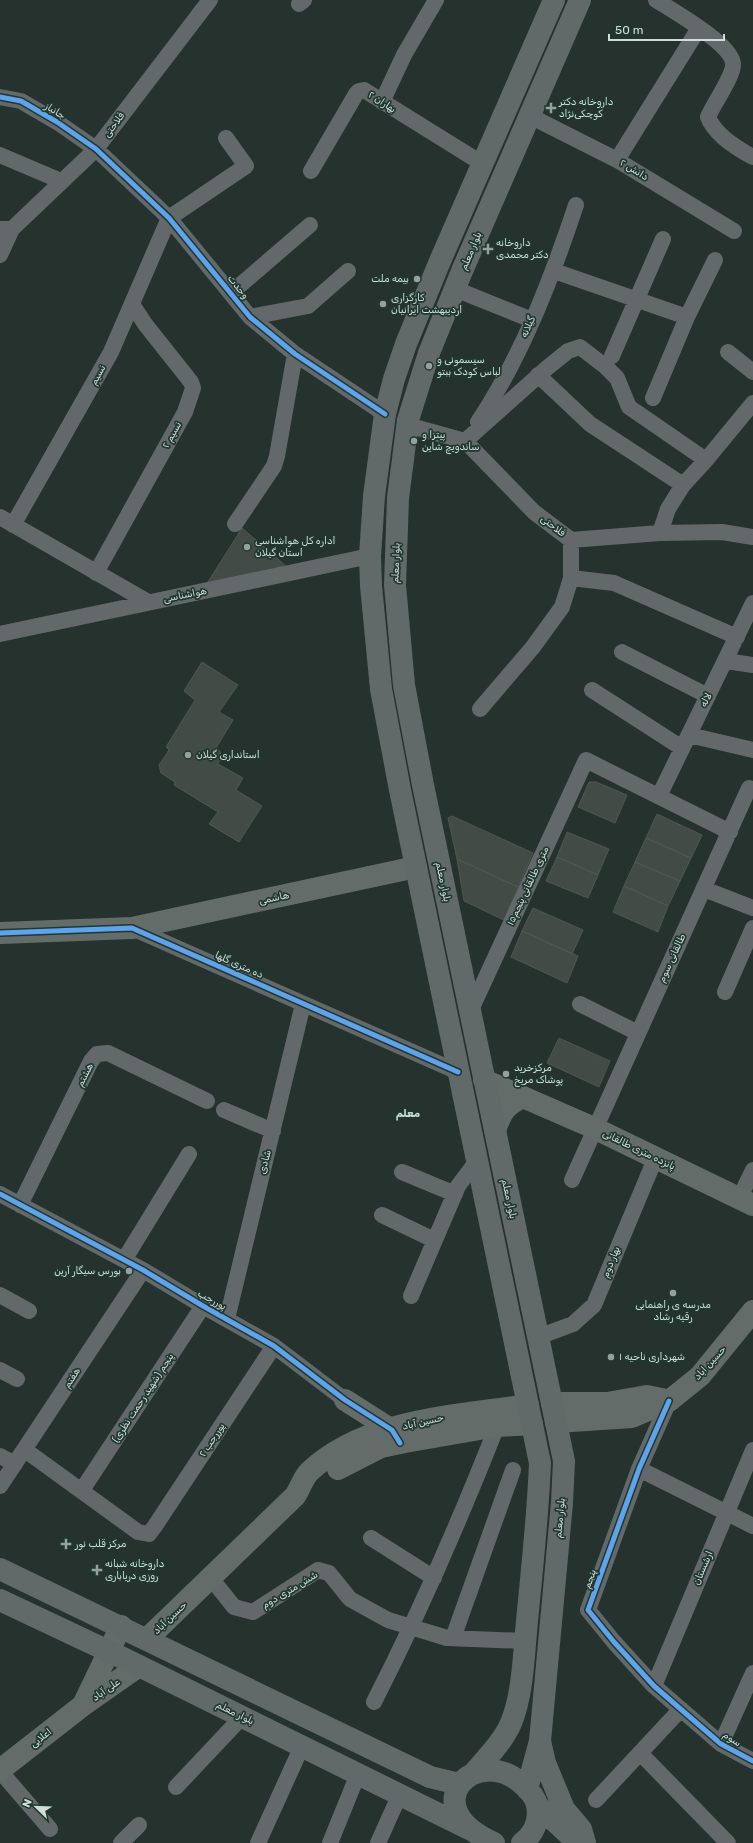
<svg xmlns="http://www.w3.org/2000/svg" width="753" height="1843" viewBox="0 0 753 1843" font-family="Rubik,'Noto Sans Arabic',sans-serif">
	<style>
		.building { fill: #424b46; stroke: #4e5752 }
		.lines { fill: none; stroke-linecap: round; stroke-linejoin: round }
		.street { stroke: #63696a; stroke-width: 16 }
		.secondary { stroke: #646c6a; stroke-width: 22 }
		.primary { stroke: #626a69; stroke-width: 22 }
		.cycleway-casing { stroke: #203830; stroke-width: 8 }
		.cycleway { stroke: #60a3ed; stroke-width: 5 }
		.poi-dot { fill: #94a29d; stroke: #203830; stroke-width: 1.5 }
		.labels { text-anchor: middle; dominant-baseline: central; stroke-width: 3.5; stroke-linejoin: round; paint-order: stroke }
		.street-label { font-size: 10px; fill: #d0ded9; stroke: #203830 }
		.poi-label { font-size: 10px; fill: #d0ded9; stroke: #203830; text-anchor: start }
		.neighbourhood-label { font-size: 11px; font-weight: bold; fill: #d0ded9; stroke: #203830 }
	</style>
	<rect width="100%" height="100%" fill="#26322e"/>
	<path class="building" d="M242 528 287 567 206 585Z
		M202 662 238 685 219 712 233 720 216 748 220 751 221 757 218 764 243 778 236 790 262 806 239 842 209 824 218 812 174 785 175 782 161 773 159 765 169 750 166 747 195 700 184 691Z
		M589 782H596L627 795 615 823 578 807Z
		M657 814 702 835 691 858 646 838Z
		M452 816 533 853 518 887 457 859 448 818Z
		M567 832 609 849 598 875 557 857Z
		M646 838 691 858 680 881 635 862Z
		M557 857 598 875 588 898 546 881Z
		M457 859 518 887 504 920 464 901Z
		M635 862 680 881 668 906 624 886Z
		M624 886 668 906 658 932 613 912Z
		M533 908 583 930 572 954 522 931Z
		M522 931 578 956 567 983 511 957Z
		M559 1038 610 1061 599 1087 547 1063Z"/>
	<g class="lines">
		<path class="street" d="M656 0C673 11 732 44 733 64 734 75 713 105 708 117 715 135 736 148 753 157
			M299 4 304 0
			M0 97 21 101 57 122 96 149 169 218 250 317 295 354 385 414
			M382 102 404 55 436 0
			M530 116 617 160 734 231
			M0 155 61 181
			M617 160 699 28
			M311 171 356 94 359 91 364 90 483 164
			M0 229H12L96 149 210 0
			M0 255 12 229
			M554 271 687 317
			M455 289 532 320
			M231 293 310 225
			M250 317 308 306 348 271
			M728 352 753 372
			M612 356 663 239
			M538 375 590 424 683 485
			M653 398 687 317 715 260
			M478 422C522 356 551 280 576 205
			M407 425 465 441 534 512 571 540 660 533 722 532 753 537
			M465 441 547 368 568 351 580 347 606 367 617 378 629 407 706 460
			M0 517 148 602
			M235 524 274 466 277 456 295 354
			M13 525 111 352 169 218 246 166 226 138
			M660 533 668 509 683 485 706 460 753 403
			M96 573 185 412 193 388 191 382 145 324 132 304
			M571 578 614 583 737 637
			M0 634 370 556
			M622 652 708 696
			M726 661 753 665
			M592 690 682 748
			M480 709 533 647 562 607 571 578V540
			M689 735 753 750
			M659 796 753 603
			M704 889 753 908
			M132 928 458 1072
			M725 992 753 928
			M580 1004 638 1033
			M470 1012 586 760 730 832
			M224 1110 273 1131
			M402 1172 455 1194
			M572 1180 749 788 753 790
			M0 1194 143 1270 203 1306 274 1346 345 1400
			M739 1199 753 1170
			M20 1205 91 1061 97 1054 108 1053 207 1101
			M382 1215 434 1240
			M124 1260 189 1154
			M0 1295 29 1311
			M411 1296 458 1186 477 1161
			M227 1319 303 1004
			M538 1337 573 1324 594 1305 655 1159
			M0 1370 17 1379
			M669 1401 639 1469 588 1610 614 1642 654 1686 721 1744 753 1761
			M25 1450 138 1532 149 1534 155 1526 274 1346
			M0 1456 15 1464
			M639 1469 753 1526
			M0 1486 143 1270
			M82 1490 203 1306
			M371 1538 434 1578
			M211 1578 234 1607 253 1612 318 1570 329 1573 350 1599 388 1620 447 1638 525 1641
			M453 1638 513 1470
			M654 1686 753 1450
			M374 1702C420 1612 460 1520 497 1426
			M721 1744 753 1673
			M640 1753 728 1843
			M0 1771 50 1829
			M176 1787 242 1717
			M596 1800 681 1709
			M121 1843 139 1825
			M258 1843 302 1746
			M330 1843 358 1774
			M378 1843 400 1794"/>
		<path class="secondary" d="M0 933 132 928 416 867
			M484 1080 594 1128 753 1205
			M495 1130C502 1111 505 1106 523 1097
			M345 1400 392 1430 397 1437
			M552 1403H607L647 1396 666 1400
			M556 1422 632 1417 669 1401 700 1376 753 1311
			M338 1469 381 1447 405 1442 497 1426 532 1424
			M147 1639 295 1496C300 1489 303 1478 309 1472 365 1419 456 1416 528 1405
			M83 1705 121 1626
			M0 1770 82 1706 139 1666"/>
		<path class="primary" d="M0 1569 430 1777 459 1784
			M0 1600 127 1660 469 1829
			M540 1741 545 1763 564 1809 581 1829 585 1843
			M473 1774C486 1758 503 1742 511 1723 523 1695 524 1651 527 1621 532 1568 538 1516 540 1463L400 790 381 689 371 586 370 556 374 496 385 414 394 379 406 344 440 261 554 0
			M527 1789 540 1741 562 1503 564 1461 423 785 404 685 395 585 398 498 408 420 429 353 462 271 580 0
			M537 1805 578 1843
			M494 1843C412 1806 476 1744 521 1783 528 1789 535 1796 537 1805 540 1820 534 1834 522 1843"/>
		<g class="cycleway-casing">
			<path id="cycleway" d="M0 97 21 101 57 122 96 149 169 218 250 317 295 354 385 414
				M0 933 132 928 458 1072
				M0 1194 143 1270 203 1306 274 1346 345 1400 392 1430 400 1443
				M669 1401 639 1469 588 1610 614 1642 654 1686 721 1744 753 1761"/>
		</g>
		<use href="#cycleway" class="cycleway"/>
	</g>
	<g class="poi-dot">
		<path d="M549 102h4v4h4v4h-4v4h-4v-4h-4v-4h4z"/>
		<path d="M486 243h4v4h4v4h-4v4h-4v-4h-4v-4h4z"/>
		<circle cx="417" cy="279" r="4"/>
		<circle cx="383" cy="304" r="4"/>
		<circle cx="429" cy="366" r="4"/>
		<circle cx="414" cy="441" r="4"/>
		<circle cx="247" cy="547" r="4"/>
		<circle cx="188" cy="755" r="4"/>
		<circle cx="506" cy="1074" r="4"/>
		<circle cx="129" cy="1271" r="4"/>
		<circle cx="673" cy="1293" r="4"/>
		<circle cx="611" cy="1357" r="4"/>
		<path d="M64 1538h4v4h4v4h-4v4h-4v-4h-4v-4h4z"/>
		<path d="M95 1564h4v4h4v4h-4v4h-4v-4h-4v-4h4z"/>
	</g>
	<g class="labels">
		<g class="street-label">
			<text transform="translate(382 102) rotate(33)">بهاران ۲</text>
			<text transform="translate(55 111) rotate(32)">جانباز</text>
			<text transform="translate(114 125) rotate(-53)">فلاحتی</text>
			<text transform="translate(634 170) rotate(31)">دانش ۲</text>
			<text transform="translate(471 251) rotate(-67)">بلوار معلم</text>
			<text transform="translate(238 287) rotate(51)">وحدت</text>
			<text transform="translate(528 327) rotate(-65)">گیلانه</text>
			<text transform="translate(98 375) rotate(-61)">نسیم</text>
			<text transform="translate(172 435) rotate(-61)">نسیم ٢</text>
			<text transform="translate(553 526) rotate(38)">فلاحتی</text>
			<text transform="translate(396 563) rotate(-88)">بلوار معلم</text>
			<text transform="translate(185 595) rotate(-11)">هواشناسی</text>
			<text transform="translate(706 700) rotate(-64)">لاله</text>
			<text transform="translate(443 882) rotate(78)">بلوار معلم</text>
			<text transform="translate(528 886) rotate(-65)">۱۵متری طالقانی پنجم</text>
			<text transform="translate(274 898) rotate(-12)">هاشمی</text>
			<text transform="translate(672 958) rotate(-65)">طالقانی سوم</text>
			<text transform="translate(239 965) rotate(24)">ده متری گلها</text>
			<text transform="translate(85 1075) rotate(-63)">هشتم</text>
			<text transform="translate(639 1150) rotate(26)">پانزده متری طالقانی</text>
			<text transform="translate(265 1162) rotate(-76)">شادی</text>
			<text transform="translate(509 1199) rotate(78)">بلوار معلم</text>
			<text transform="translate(611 1262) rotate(-68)">بهار دوم</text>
			<text transform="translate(212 1300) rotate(29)">پوررجب</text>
			<text transform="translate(710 1363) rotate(-48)">حسین اباد</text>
			<text transform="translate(72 1378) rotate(-57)">هفتم</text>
			<text transform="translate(143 1398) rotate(-57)">پنجم (شهید رحمت نظری)</text>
			<text transform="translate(423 1422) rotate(-13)">حسین آباد</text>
			<text transform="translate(212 1440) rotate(-57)">پوررجب ۲</text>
			<text transform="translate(560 1518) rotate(-85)">بلوار معلم</text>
			<text transform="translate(703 1568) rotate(-67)">ارشستان</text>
			<text transform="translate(590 1579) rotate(-70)">پنجم</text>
			<text transform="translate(290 1590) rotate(-31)">شش متری دوم</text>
			<text transform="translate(170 1618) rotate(-44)">حسین آباد</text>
			<text transform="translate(106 1690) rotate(-35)">علی آباد</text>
			<text transform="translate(235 1713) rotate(26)">بلوار معلم</text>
			<text transform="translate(41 1738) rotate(-38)">اعلایی</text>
			<text transform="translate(732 1739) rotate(33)">سوم</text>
		</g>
		<g class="poi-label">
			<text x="559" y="102">داروخانه دکتر<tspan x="559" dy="12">کوچکی‌نژاد</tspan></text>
			<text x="496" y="243">داروخانه<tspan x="496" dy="12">دکتر محمدی</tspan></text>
			<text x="409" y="279" text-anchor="end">بیمه ملت</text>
			<text x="391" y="298">کارگزاری<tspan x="391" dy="12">اردیبهشت ایرانیان</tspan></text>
			<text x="437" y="360">سیسمونی و<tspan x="437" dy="12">لباس کودک ببتو</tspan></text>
			<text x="422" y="435">پیتزا و<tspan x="422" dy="12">ساندویچ شاین</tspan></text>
			<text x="255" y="541">اداره کل هواشناسی<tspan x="255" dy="12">استان گیلان</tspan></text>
			<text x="196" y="755">استانداری گیلان</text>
			<text x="514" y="1068">مرکزخرید<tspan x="514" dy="12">پوشاک مریخ</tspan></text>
			<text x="121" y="1271" text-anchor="end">بورس سیگار آرین</text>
			<text x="673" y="1305" text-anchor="middle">مدرسه ی راهنمایی<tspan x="673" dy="12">رقیه رشاد</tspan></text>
			<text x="619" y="1357">شهرداری ناحیه ۱</text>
			<text x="75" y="1544">مرکز قلب نور</text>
			<text x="105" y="1564">داروخانه شبانه<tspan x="105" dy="12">روزی دریاباری</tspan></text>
		</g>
		<g class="neighbourhood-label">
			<text x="408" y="1113">معلم</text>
		</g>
	</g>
	<g transform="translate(36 1807) rotate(293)" stroke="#203830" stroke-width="3" paint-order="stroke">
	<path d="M0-3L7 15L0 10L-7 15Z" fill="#d0ded9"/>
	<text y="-6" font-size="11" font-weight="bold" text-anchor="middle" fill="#d0ded9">N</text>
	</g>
	<path d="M609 34v6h115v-6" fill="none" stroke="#d0ded9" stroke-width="2"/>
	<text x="615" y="34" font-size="12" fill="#d0ded9" stroke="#203830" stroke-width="3" paint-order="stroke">50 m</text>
</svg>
